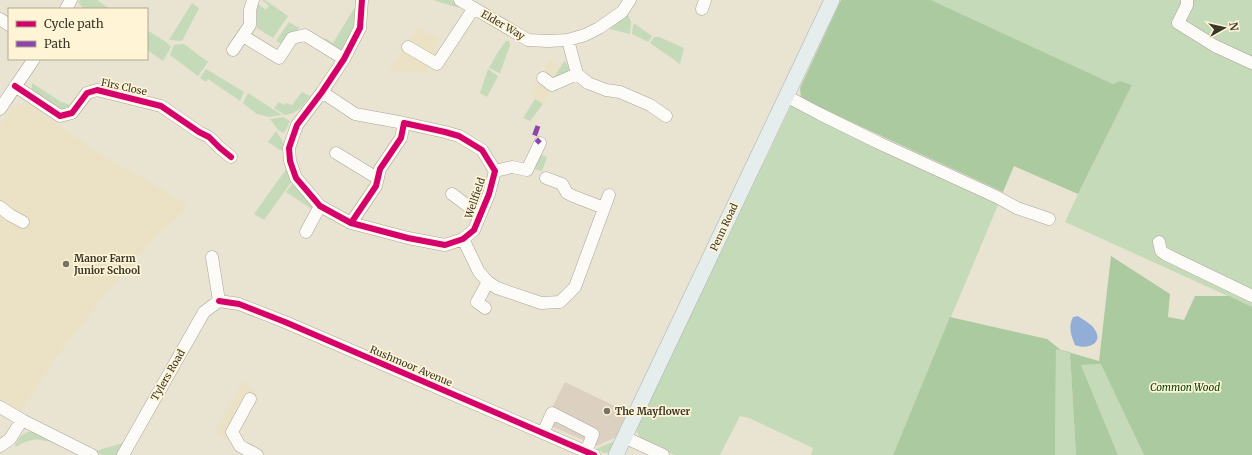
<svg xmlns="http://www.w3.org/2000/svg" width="1252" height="455" viewBox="0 0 1252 455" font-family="Merriweather,serif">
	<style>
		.commercial { fill: #dcd1c0 }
		.built { fill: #ebe1c5 }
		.green { fill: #c5dab8 }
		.forest { fill: #accaa0 }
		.water { fill: #92aed7 }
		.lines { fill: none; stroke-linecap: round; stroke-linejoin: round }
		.minor-casing { stroke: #aaa598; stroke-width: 13 }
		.major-casing { stroke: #a6b4af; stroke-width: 16 }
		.minor { stroke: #fcfbf8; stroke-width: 12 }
		.major { stroke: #e5eded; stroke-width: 15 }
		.quiet { stroke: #8e44ad; stroke-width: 5; stroke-dasharray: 10 5; stroke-linecap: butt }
		.cycleway-casing { stroke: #fff5d6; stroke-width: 8 }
		.cycleway { stroke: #d6006c; stroke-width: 6 }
		.poi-dot { fill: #777365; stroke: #fff5d6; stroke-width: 1.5 }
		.labels { text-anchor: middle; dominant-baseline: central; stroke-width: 3.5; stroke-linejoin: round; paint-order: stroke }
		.street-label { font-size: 10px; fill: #3a362a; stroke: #fff5d6 }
		.poi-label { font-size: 10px; font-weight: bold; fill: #3a362a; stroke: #fff5d6; text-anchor: start }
		.park-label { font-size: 10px; font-style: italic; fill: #004403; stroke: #fff5d6 }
	</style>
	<rect width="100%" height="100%" fill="#e9e3d2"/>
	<path class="commercial" d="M565 382 627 412 616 437 597 446 544 423Z"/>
	<path class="built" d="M418 27 429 35 431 33 440 39 435 49 440 52 425 73 388 72Z
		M550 59 561 67 553 78 556 79 543 104 529 94Z
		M28 104 106 158 120 165 187 204 182 213 155 238 109 290 54 360 22 409H19L0 400V126L13 106Z
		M243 380 257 394 243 422 238 435 239 441 264 455H252L215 432Z"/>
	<path class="green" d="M80 0H97L110 9H84L78 2Z
		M262 0H265L288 16 273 38 257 28V3L266 10 269 6Z
		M433 0H451L460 5 459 8Z
		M931 0H1252V307L1065 222 1078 194 1132 85 1120 81 1113 84Z
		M192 3 199 8 182 41 169 40Z
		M355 7 359 11V20L344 49 341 50 324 40 325 38 333 43Z
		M626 15H628L631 22 630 34 609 29Z
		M289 22 297 27V26L299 27 298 30 294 31 282 43H280L276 41Z
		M635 24 652 36 648 42 632 34 633 25Z
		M147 30 166 42 171 47 163 61 147 50Z
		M654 37H659L684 48 680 64 650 43Z
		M506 41H509L510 45 500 73H499L489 68 498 52Z
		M184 44 208 62 198 76 170 55 174 45Z
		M565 60 570 71 553 79Z
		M206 69 244 92 240 101 208 79 206 82 200 78Z
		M488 69 498 76 487 97 480 93Z
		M32 83 61 102 62 103 63 102 71 106C67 108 65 110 61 109 53 108 39 96 32 91Z
		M302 92 310 96C302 107 298 113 285 115L274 108 279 102 284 105 286 103 292 105Z
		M248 93 282 115 269 117 257 114 243 103Z
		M535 99 543 104 530 121 523 118Z
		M791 106 1001 198 893 455H811L813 448 749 418 740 416 720 455H675L642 442 636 430Z
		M283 117 290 121 284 133 278 130 270 119Z
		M276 131 282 140 285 150H280L268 142Z
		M541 155 547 157 542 171 534 169C534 163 536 158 541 155Z
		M287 168 292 181 264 220 254 214Z
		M294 182 314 206 313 210 286 192Z
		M1056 349 1070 352 1076 455H1055Z
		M1102 364 1144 455H1118L1081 365Z
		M27 432H35L59 445C40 439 34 436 16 447L15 445 21 436Z
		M615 441 610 452 604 453 596 449Z
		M126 442 118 455H102L86 447 87 446 96 451Z"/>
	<path class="forest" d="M841 0H931L1113 84 1120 81 1132 85 1078 194 1014 166 1003 192 801 99 800 88Z
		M1111 256 1170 294 1168 317 1184 320 1195 296H1229L1252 307V455H1144L1101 364 1081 365 1118 455H1076L1070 353 1056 349 1055 455H893L950 317 1047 339 1061 350 1099 361Z"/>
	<path class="water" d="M1078 316C1083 320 1092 324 1095 330 1104 344 1086 350 1075 345 1071 335 1068 327 1073 317Z"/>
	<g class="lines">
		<g class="minor-casing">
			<path id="minor" d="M460 0 528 40 548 41 568 40 585 35 599 28 622 12 630 0
				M1187 0V5L1178 23 1215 46 1252 63
				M66 9 71 0
				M702 9 705 0
				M0 19 9 25
				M243 36 279 58 292 38 305 35 344 59
				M568 40 577 74 588 83 606 90 620 92 650 105 666 116
				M408 47 437 64 474 8
				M233 50 250 25V10L253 0
				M543 78 552 85 577 74
				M15 86 60 116 72 113 87 93 97 90 161 106 199 132 209 137 220 148 231 157
				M322 92 355 114 404 123
				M786 96 820 114 879 143 997 197 1017 208 1049 219
				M0 109 34 59
				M336 153 377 178
				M495 171 512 167 527 170 540 143
				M546 178 562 184 567 193 573 196 604 208
				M452 194 480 215
				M0 207 10 215 23 222
				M351 223 376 186 380 169 401 138 404 123 445 132 459 136 482 150 495 171 489 194 474 230 463 239 445 245 408 238 351 223 320 206 296 178 290 161 289 148 297 125 322 92 344 59 360 28 362 0
				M306 232 320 206
				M463 239 479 272 488 282 497 288 541 303 560 302 575 287 609 195
				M1159 242 1161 251 1165 254 1252 296
				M212 257 219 301
				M219 301 239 304 285 322 594 455
				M485 308 477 302 488 282
				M250 399 232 432 240 446 257 455
				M0 407 22 420 92 455
				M543 433 552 413 593 434 586 452
				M624 437 663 455
				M0 446 10 439 22 420
				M123 455 204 312 219 301"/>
		</g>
		<g class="major-casing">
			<path id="major" d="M616 455 832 0"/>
		</g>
		<use href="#minor" class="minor"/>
		<use href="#major" class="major"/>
		<path class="quiet" d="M538 126 534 137 540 143"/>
		<g class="cycleway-casing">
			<path id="cycleway" d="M15 86 60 116 72 113 87 93 97 90 161 106 199 132 209 137 220 148 231 157
				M351 223 376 186 380 169 401 138 404 123 445 132 459 136 482 150 495 171 489 194 474 230 463 239 445 245 408 238 351 223 320 206 296 178 290 161 289 148 297 125 322 92 344 59 360 28 362 0
				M219 301 239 304 285 322 594 455"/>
		</g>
		<use href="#cycleway" class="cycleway"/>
	</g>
	<g class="poi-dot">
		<circle cx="66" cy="264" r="4"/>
		<circle cx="607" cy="411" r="4"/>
	</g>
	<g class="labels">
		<g class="street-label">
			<text transform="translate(503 25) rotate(30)">Elder Way</text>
			<text transform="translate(124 87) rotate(12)">Firs Close</text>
			<text transform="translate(475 198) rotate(-71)">Wellfield</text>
			<text transform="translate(724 227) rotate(-65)">Penn Road</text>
			<text transform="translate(411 366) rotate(23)">Rushmoor Avenue</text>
			<text transform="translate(168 375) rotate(-60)">Tylers Road</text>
		</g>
		<g class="poi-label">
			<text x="74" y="258">Manor Farm<tspan x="74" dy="12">Junior School</tspan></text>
			<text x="615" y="411">The Mayflower</text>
		</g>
		<g class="park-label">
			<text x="1185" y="387">Common Wood</text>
		</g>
	</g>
	<rect x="8" y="8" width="140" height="52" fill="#fff5d6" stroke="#b0a991"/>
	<rect x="16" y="21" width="20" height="6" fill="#d6006c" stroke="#b0a991"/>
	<text x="44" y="28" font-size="12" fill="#3a362a">Cycle path</text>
	<rect x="16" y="41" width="20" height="6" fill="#8e44ad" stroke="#b0a991"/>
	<text x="44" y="48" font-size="12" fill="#3a362a">Path</text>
	<g transform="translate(1224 28) rotate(82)" stroke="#fff5d6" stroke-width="3" paint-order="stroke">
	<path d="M0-3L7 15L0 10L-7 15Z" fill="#3a362a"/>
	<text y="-6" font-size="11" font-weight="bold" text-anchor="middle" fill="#3a362a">N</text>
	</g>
</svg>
